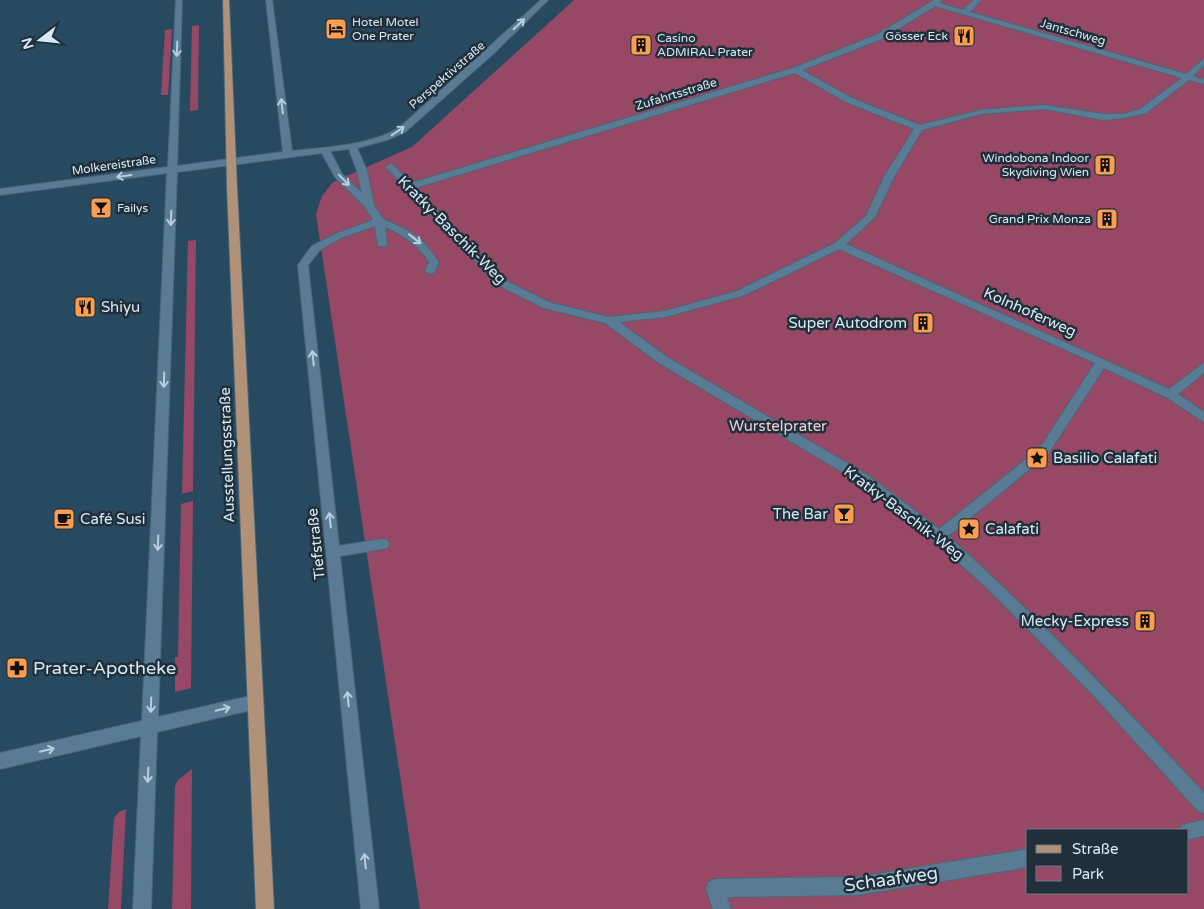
<svg xmlns="http://www.w3.org/2000/svg" width="1204" height="909" viewBox="0 0 1204 909" font-family="'Varela Round',sans-serif">
	<style>
		.green { fill: #974865; fill-rule: evenodd }
		.lines { fill: none; stroke-linecap: round; stroke-linejoin: round }
		.minor-casing { stroke: #496879; stroke-width: 2 }
		.major-casing { stroke: #496879; stroke-width: 2 }
		.minor { fill: #597c94; fill-rule: evenodd }
		.major { fill: #b19278; fill-rule: evenodd }
		.oneway { stroke: #b7cede }
		.labels { text-anchor: middle; dominant-baseline: central; stroke-width: 5; stroke-linejoin: round; paint-order: stroke }
		.far-poi-label { font-size: 12px; fill: #d6e9f6; stroke: #202f39; text-anchor: start }
		.far-street-label { font-size: 12px; fill: #d6e9f6; stroke: #202f39 }
		.street-label { font-size: 15px; fill: #d6e9f6; stroke: #202f39 }
		.poi-label { font-size: 15px; fill: #d6e9f6; stroke: #202f39; text-anchor: start }
		.park-label { font-size: 15px; fill: #edcdd7; stroke: #202f39 }
		.near-poi-label { font-size: 18px; fill: #d6e9f6; stroke: #202f39; text-anchor: start }
		.near-street-label { font-size: 18px; fill: #d6e9f6; stroke: #202f39 }
	</style>
	<rect width="100%" height="100%" fill="#284a60"/>
	<path class="green" d="M574 0H1204V909H420L316 214 322 196 333 182 412 147ZM1028 830H1188V893H1028Z
		M199 25 198 110 190 111 192 26Z
		M172 29 168 95H161L165 30Z
		M196 240 193 491 182 494 188 241Z
		M193 501 191 688 175 692V657H178L181 504Z
		M192 769 191 909H172L175 786 178 780Z
		M126 809 121 909H108L114 818 119 812Z"/>
	<g class="lines">
		<g class="minor-casing">
			<path id="minor" d="M176 0H182L177 166 283 152 266 0H272L292 151C328 147 367 146 399 128L541 0H548L493 54 405 132 387 140 357 148 367 171 374 205 383 219 407 230 421 239 439 262 434 273 430 274 425 271 429 262C418 244 403 235 385 227L387 244 386 246H378L375 226 341 238 320 250 308 265 339 546 382 539 387 540 389 544 387 548 382 549 340 556 379 909H361L298 265 312 246 335 234 373 220 365 207 335 177 322 153 177 172 158 717 255 695 260 697 263 702 260 707 255 709 157 732 151 909H133L141 736 0 769V753L142 721 167 173 0 195V189L168 167ZM349 149 357 171 362 193 342 174 330 151Z
				M934 0H942L939 3 963 10 974 0H981L970 12 1186 74 1204 59V65L1193 76 1204 80V84L1189 80 1146 113 1124 118 1103 120 1044 109 981 114 922 130 894 177 875 217 846 244 1169 389 1204 363V373L1178 394 1204 412V422L1166 397 1104 368 1048 454 948 536C1038 617 1121 704 1204 793V813L1198 811 1094 696 988 589 934 540 859 482 659 363 605 323 544 308 498 285 386 167 390 164 393 165 411 183 793 68 876 35ZM935 6 1182 78 1140 109 1124 114H1103L1044 105 981 110 920 125 852 98 802 70 882 39ZM795 73 846 102 914 129 884 177 866 216 835 243 737 291 665 311 609 317 551 303 506 281 415 188ZM839 249 1095 363 1040 448 939 529 869 476 667 357 619 322 665 317 745 295Z
				M1204 820V836L1188 839V830H1180L1182 825Z
				M1028 849V867L858 895 727 897 731 909H713L706 888 709 882 715 879 858 877Z"/>
		</g>
		<g class="major-casing">
			<path id="major" d="M223 0H229L237 187 274 909H256L227 187Z"/>
		</g>
		<use href="#minor" class="minor"/>
		<use href="#major" class="major"/>
	</g>
	<defs><path id="oneway-shaft" d="M-6 0H5M1.5-3L5.5 0L1.5 3" fill="none" stroke-width="1.6" stroke-linecap="round" stroke-linejoin="round" transform="scale(1.25)"/></defs>
	<g class="oneway">
		<use href="#oneway-shaft" transform="translate(519 24) rotate(-44)"/>
		<use href="#oneway-shaft" transform="translate(177 49) rotate(92)"/>
		<use href="#oneway-shaft" transform="translate(282 106) rotate(-97)"/>
		<use href="#oneway-shaft" transform="translate(398 131) rotate(-35)"/>
		<use href="#oneway-shaft" transform="translate(124 176) rotate(172)"/>
		<use href="#oneway-shaft" transform="translate(344 180) rotate(46)"/>
		<use href="#oneway-shaft" transform="translate(171 218) rotate(92)"/>
		<use href="#oneway-shaft" transform="translate(415 239) rotate(38)"/>
		<use href="#oneway-shaft" transform="translate(313 358) rotate(-96)"/>
		<use href="#oneway-shaft" transform="translate(164 380) rotate(92)"/>
		<use href="#oneway-shaft" transform="translate(330 520) rotate(-96)"/>
		<use href="#oneway-shaft" transform="translate(158 543) rotate(92)"/>
		<use href="#oneway-shaft" transform="translate(348 699) rotate(-96)"/>
		<use href="#oneway-shaft" transform="translate(151 705) rotate(92)"/>
		<use href="#oneway-shaft" transform="translate(223 709) rotate(-13)"/>
		<use href="#oneway-shaft" transform="translate(47 750) rotate(-13)"/>
		<use href="#oneway-shaft" transform="translate(148 775) rotate(93)"/>
		<use href="#oneway-shaft" transform="translate(365 861) rotate(-96)"/>
	</g>
	<defs>
		<g id="hotel-square" transform="scale(1.125)"><rect x="-9" y="-9" width="18" height="18" rx="4" fill="#fb9e50" stroke="#202f39"/><path d="M-6-4.5h1.5V1H6V5H4.5V3h-9V5H-6ZM-4 0a1.8 1.8 0 1 1 3.6 0ZM.5 0V-2.5h3Q6-2.5 6 0Z" fill="#111"/></g>
		<g id="restaurant-square" transform="scale(1.125)"><rect x="-9" y="-9" width="18" height="18" rx="4" fill="#fb9e50" stroke="#202f39"/><path d="M-5-6h1v4h1v-4h1v4h1v-4h1v5L-1.5 .5V6h-2V.5L-5-1ZM5-6V6H3V1.5H1.5Q1.5-4 5-6Z" fill="#111"/></g>
		<g id="building-square" transform="scale(1.125)"><rect x="-9" y="-9" width="18" height="18" rx="4" fill="#fb9e50" stroke="#202f39"/><path d="M-4-6H4V6H1V3H-1V6H-4ZM-2.5-4.3h1.7v1.8h-1.7ZM.8-4.3h1.7v1.8H.8ZM-2.5-1h1.7V.8h-1.7ZM.8-1h1.7V.8H.8Z" fill="#111"/></g>
		<g id="bar-square" transform="scale(1.125)"><rect x="-9" y="-9" width="18" height="18" rx="4" fill="#fb9e50" stroke="#202f39"/><path d="M-6-5H6L.8 .8V4.5H3.5V6h-7V4.5H-.8V.8Z" fill="#111"/></g>
		<g id="sight-square" transform="scale(1.125)"><rect x="-9" y="-9" width="18" height="18" rx="4" fill="#fb9e50" stroke="#202f39"/><path d="M0-6L1.8-2.2L6-1.7L2.9 1.2L3.7 5.4L0 3.3L-3.7 5.4L-2.9 1.2L-6-1.7L-1.8-2.2Z" fill="#111"/></g>
		<g id="cafe-square" transform="scale(1.125)"><rect x="-9" y="-9" width="18" height="18" rx="4" fill="#fb9e50" stroke="#202f39"/><path d="M-5.5-4.5H6V0H3Q3 3.5 0 3.5H-2.5Q-5.5 3.5-5.5 0ZM3-3.2v2h1.7v-2ZM-6 4.5H4V6H-6Z" fill="#111"/></g>
		<g id="pharmacy-square" transform="scale(1.125)"><rect x="-9" y="-9" width="18" height="18" rx="4" fill="#fb9e50" stroke="#202f39"/><path d="M-2-6h4v4h4v4h-4v4h-4v-4h-4v-4h4Z" fill="#111"/></g>
	</defs>
	<g fill-rule="evenodd">
		<use href="#hotel-square" x="336" y="29"/>
		<use href="#restaurant-square" x="964" y="36"/>
		<use href="#building-square" x="641" y="45"/>
		<use href="#building-square" x="1105" y="165"/>
		<use href="#bar-square" x="101" y="208"/>
		<use href="#building-square" x="1107" y="219"/>
		<use href="#restaurant-square" x="85" y="307"/>
		<use href="#building-square" x="923" y="323"/>
		<use href="#sight-square" x="1037" y="458"/>
		<use href="#bar-square" x="844" y="514"/>
		<use href="#cafe-square" x="64" y="519"/>
		<use href="#sight-square" x="969" y="529"/>
		<use href="#building-square" x="1145" y="621"/>
		<use href="#pharmacy-square" x="17" y="668"/>
	</g>
	<g class="labels">
		<g class="far-poi-label">
			<text x="352" y="22">Hotel Motel<tspan x="352" dy="14">One Prater</tspan></text>
			<text x="948" y="36" text-anchor="end">Gösser Eck</text>
			<text x="657" y="38">Casino<tspan x="657" dy="14">ADMIRAL Prater</tspan></text>
			<text x="1089" y="158" text-anchor="end">Windobona Indoor<tspan x="1089" dy="14">Skydiving Wien</tspan></text>
			<text x="117" y="208">Failys</text>
			<text x="1091" y="219" text-anchor="end">Grand Prix Monza</text>
		</g>
		<g class="far-street-label">
			<text transform="translate(1073 32) rotate(16)">Jantschweg</text>
			<text transform="translate(447 75) rotate(-41)">Perspektivstraße</text>
			<text transform="translate(676 94) rotate(-17)">Zufahrtsstraße</text>
			<text transform="translate(114 165) rotate(-8)">Molkereistraße</text>
		</g>
		<g class="street-label">
			<text transform="translate(452 230) rotate(45)">Kratky-Baschik-Weg</text>
			<text transform="translate(1030 312) rotate(24)">Kolnhoferweg</text>
			<text transform="translate(227 455) rotate(-92)">Ausstellungsstraße</text>
			<text transform="translate(904 513) rotate(37)">Kratky-Baschik-Weg</text>
			<text transform="translate(316 544) rotate(-96)">Tiefstraße</text>
		</g>
		<g class="poi-label">
			<text x="101" y="307">Shiyu</text>
			<text x="907" y="323" text-anchor="end">Super Autodrom</text>
			<text x="1053" y="458">Basilio Calafati</text>
			<text x="828" y="514" text-anchor="end">The Bar</text>
			<text x="80" y="519">Café Susi</text>
			<text x="985" y="529">Calafati</text>
			<text x="1129" y="621" text-anchor="end">Mecky-Express</text>
		</g>
		<g class="park-label">
			<text x="778" y="426">Wurstelprater</text>
		</g>
		<g class="near-poi-label">
			<text x="33" y="668">Prater-Apotheke</text>
		</g>
		<g class="near-street-label">
			<text transform="translate(891 879) rotate(-8)">Schaafweg</text>
		</g>
	</g>
	<rect x="1026" y="829" width="162" height="65" fill="#202f39" stroke="#697985"/>
	<rect x="1036" y="845" width="25" height="8" fill="#b19278" stroke="#697985"/>
	<text x="1072" y="854" font-size="15" fill="#d6e9f6">Straße</text>
	<rect x="1036" y="866" width="25" height="15" fill="#974865" stroke="#697985"/>
	<text x="1072" y="879" font-size="15" fill="#d6e9f6">Park</text>
	<g transform="translate(40 40) rotate(254)" stroke="#202f39" stroke-width="4" paint-order="stroke">
	<path d="M0-4L9 19L0 12L-9 19Z" fill="#d6e9f6"/>
	<text y="-8" font-size="14" font-weight="bold" text-anchor="middle" fill="#d6e9f6">N</text>
	</g>
</svg>
